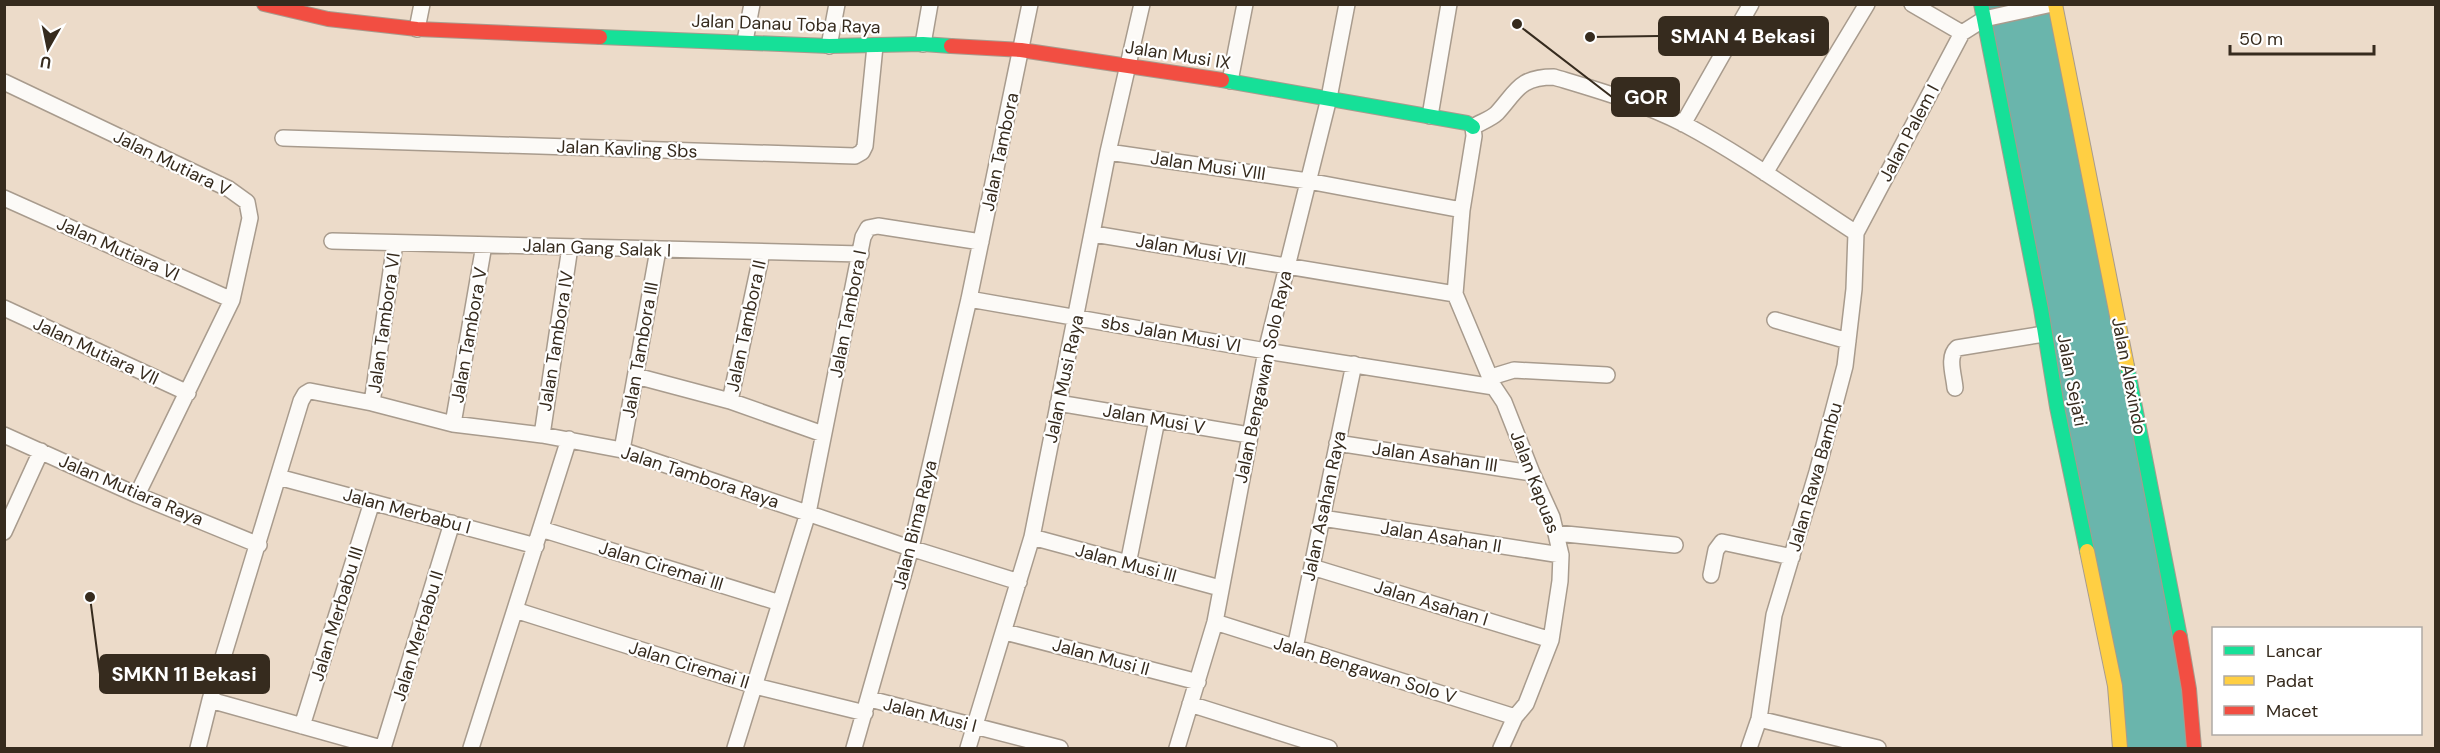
<svg xmlns="http://www.w3.org/2000/svg" width="2440" height="753" viewBox="0 0 2440 753" font-family="'DM Sans',sans-serif">
	<style>
		.water { fill: #6ab5ac }
		.lines { fill: none; stroke-linecap: round; stroke-linejoin: round }
		.street-casing { stroke: #a89b8d; stroke-width: 18 }
		.fast-casing { stroke: #a89b8d; stroke-width: 16 }
		.slow-casing { stroke: #a89b8d; stroke-width: 16 }
		.jam-casing { stroke: #a89b8d; stroke-width: 16 }
		.street { stroke: #fcfaf7; stroke-width: 15 }
		.fast { stroke: #16e098; stroke-width: 14 }
		.slow { stroke: #ffcf43; stroke-width: 14 }
		.jam { stroke: #f24e42; stroke-width: 14 }
		.labels { text-anchor: middle; dominant-baseline: central; stroke-width: 4.5; stroke-linejoin: round; paint-order: stroke }
		.street-label { font-size: 18px; fill: #362b1e; stroke: #fff }
		.leader { fill: none; stroke: #362b1e; stroke-width: 2 }
		.callout-dot { fill: #362b1e; stroke: #fff; stroke-width: 2 }
		.callout { fill: #362b1e; stroke: #362b1e; stroke-width: 2 }
		.callout-label { font-size: 20px; text-anchor: middle; font-weight: bold; fill: #fff }
	</style>
	<rect width="100%" height="100%" fill="#ecdbc9"/>
	<path class="water" d="M1981 5H2055L2194 748H2120Z"/>
	<g class="lines">
		<g class="street-casing">
			<path id="street" d="M1912 4 1962 33 1984 19 2052 4
				M417 29 422 4
				M745 41 752 4
				M923 44 930 4
				M829 46 837 4
				M1230 81 1245 4
				M4 82 229 189 247 202 250 218 232 300 137 495
				M1430 116 1449 4
				M1683 124 1751 4
				M283 138 855 156 862 152 865 146 875 46
				M1108 152 1308 181 1462 210
				M1765 173 1867 4
				M4 198 232 300
				M1094 234 1455 294
				M332 241 861 254
				M969 299 1266 351 1494 387
				M4 308 188 393
				M1775 320 1848 341
				M636 376 730 401 823 434
				M1491 377 1514 370 1607 375
				M1955 388C1954 375 1947 357 1957 348L2044 334
				M730 401 762 252
				M372 403 395 243
				M1058 403 1249 435
				M453 424 484 245
				M4 435 137 495 259 545
				M542 435 570 247
				M1337 443 1532 473
				M622 450 658 250
				M278 477 536 546
				M1322 518 1561 555
				M541 529 780 603
				M4 532 41 451
				M1556 533 1675 545
				M1032 537 1220 588
				M1128 564 1157 420
				M1312 567 1551 640
				M1711 575 1716 550 1722 542 1792 557
				M515 610 755 686 865 713
				M1215 622 1515 717
				M1005 632 1198 682
				M1295 648 1354 364
				M870 699 1060 748
				M210 700 381 748
				M1190 704 1329 748
				M1759 719 1774 615 1817 472 1845 366 1854 289 1856 233 1962 33
				M302 726 372 502
				M198 748 210 700 301 401 305 394 310 391 372 403 453 424 542 435 622 450 904 546 1019 582
				M383 748 452 523
				M471 748 569 439
				M735 748 808 513 863 237 868 228 878 226 981 242
				M854 748 911 548 969 299 1030 4
				M968 748 1032 537 1108 152 1142 4
				M1177 748 1215 622 1266 351 1329 98 1347 4
				M1501 748 1515 717 1526 704 1551 640 1560 581 1561 555 1552 517 1532 473 1504 402 1494 387 1455 294 1462 210 1474 136 1473 127C1481 122 1491 119 1497 113 1517 91 1519 77 1554 77 1597 90 1643 103 1684 124 1744 156 1799 196 1856 233
				M1749 748 1759 719 1878 748"/>
		</g>
		<g class="fast-casing">
			<path id="fast" d="M1981 4 2041 309 2057 407 2087 551
				M600 37 829 46 923 44 951 46
				M1222 80 1467 123 1473 127
				M2127 366 2180 637"/>
		</g>
		<g class="slow-casing">
			<path id="slow" d="M2055 4 2127 366
				M2087 551 2115 686 2120 748"/>
		</g>
		<g class="jam-casing">
			<path id="jam" d="M264 4 328 19 417 29 600 37
				M951 46 1021 50 1222 80
				M2180 637 2189 689 2194 748"/>
		</g>
		<use href="#street" class="street"/>
		<use href="#fast" class="fast"/>
		<use href="#slow" class="slow"/>
		<use href="#jam" class="jam"/>
	</g>
	<g class="labels">
		<g class="street-label">
			<text transform="translate(786 24) rotate(2)">Jalan Danau Toba Raya</text>
			<text transform="translate(1178 55) rotate(9)">Jalan Musi IX</text>
			<text transform="translate(1909 133) rotate(-62)">Jalan Palem I</text>
			<text transform="translate(627 149) rotate(2)">Jalan Kavling Sbs</text>
			<text transform="translate(1000 152) rotate(-78)">Jalan Tambora</text>
			<text transform="translate(172 163) rotate(26)">Jalan Mutiara V</text>
			<text transform="translate(1208 166) rotate(8)">Jalan Musi VIII</text>
			<text transform="translate(597 248) rotate(2)">Jalan Gang Salak I</text>
			<text transform="translate(118 249) rotate(24)">Jalan Mutiara VI</text>
			<text transform="translate(1191 250) rotate(10)">Jalan Musi VII</text>
			<text transform="translate(848 314) rotate(-79)">Jalan Tambora I</text>
			<text transform="translate(384 323) rotate(-82)">Jalan Tambora VI</text>
			<text transform="translate(746 326) rotate(-78)">Jalan Tambora II</text>
			<text transform="translate(1171 334) rotate(10)">sbs Jalan Musi VI</text>
			<text transform="translate(469 335) rotate(-80)">Jalan Tambora V</text>
			<text transform="translate(556 341) rotate(-81)">Jalan Tambora IV</text>
			<text transform="translate(640 350) rotate(-80)">Jalan Tambora III</text>
			<text transform="translate(96 351) rotate(25)">Jalan Mutiara VII</text>
			<text transform="translate(2129 376) rotate(79)">Jalan Alexindo</text>
			<text transform="translate(1263 377) rotate(-78)">Jalan Bengawan Solo Raya</text>
			<text transform="translate(1064 379) rotate(-78)">Jalan Musi Raya</text>
			<text transform="translate(2072 380) rotate(79)">Jalan Sejati</text>
			<text transform="translate(1154 419) rotate(10)">Jalan Musi V</text>
			<text transform="translate(1435 457) rotate(8)">Jalan Asahan III</text>
			<text transform="translate(700 477) rotate(18)">Jalan Tambora Raya</text>
			<text transform="translate(1815 477) rotate(-74)">Jalan Rawa Bambu</text>
			<text transform="translate(1535 482) rotate(69)">Jalan Kapuas</text>
			<text transform="translate(131 490) rotate(23)">Jalan Mutiara Raya</text>
			<text transform="translate(1324 506) rotate(-78)">Jalan Asahan Raya</text>
			<text transform="translate(407 511) rotate(15)">Jalan Merbabu I</text>
			<text transform="translate(915 525) rotate(-76)">Jalan Bima Raya</text>
			<text transform="translate(1441 537) rotate(9)">Jalan Asahan II</text>
			<text transform="translate(1126 563) rotate(15)">Jalan Musi III</text>
			<text transform="translate(661 566) rotate(17)">Jalan Ciremai III</text>
			<text transform="translate(1431 603) rotate(17)">Jalan Asahan I</text>
			<text transform="translate(337 614) rotate(-73)">Jalan Merbabu III</text>
			<text transform="translate(418 636) rotate(-73)">Jalan Merbabu II</text>
			<text transform="translate(1101 657) rotate(15)">Jalan Musi II</text>
			<text transform="translate(689 665) rotate(17)">Jalan Ciremai II</text>
			<text transform="translate(1365 670) rotate(17)">Jalan Bengawan Solo V</text>
			<text transform="translate(930 715) rotate(14)">Jalan Musi I</text>
		</g>
	</g>
	<path class="leader" d="M1590 37L1659 36M1517 24L1612 97M90 597L100 674"/>
	<g class="callout-dot">
		<circle cx="1590" cy="37" r="6"/>
		<circle cx="1517" cy="24" r="6"/>
		<circle cx="90" cy="597" r="6"/>
	</g>
	<g class="callout">
		<rect x="1659" y="17" width="169" height="38" rx="6"/>
		<rect x="1612" y="78" width="67" height="38" rx="6"/>
		<rect x="100" y="655" width="169" height="38" rx="6"/>
	</g>
	<g class="callout-label">
		<text x="1743" y="43">SMAN 4 Bekasi</text>
		<text x="1646" y="104">GOR</text>
		<text x="184" y="681">SMKN 11 Bekasi</text>
	</g>
	<rect width="2440" height="753" fill="none" stroke="#362b1e" stroke-width="12"/>
	<rect x="2212" y="627" width="210" height="108" fill="#ffffff" stroke="#afaaa5" stroke-width="1.5"/>
	<rect x="2224" y="646" width="30" height="9" fill="#16e098" stroke="#afaaa5" stroke-width="1.5"/>
	<text x="2266" y="657" font-size="18" fill="#362b1e">Lancar</text>
	<rect x="2224" y="676" width="30" height="9" fill="#ffcf43" stroke="#afaaa5" stroke-width="1.5"/>
	<text x="2266" y="687" font-size="18" fill="#362b1e">Padat</text>
	<rect x="2224" y="706" width="30" height="9" fill="#f24e42" stroke="#afaaa5" stroke-width="1.5"/>
	<text x="2266" y="717" font-size="18" fill="#362b1e">Macet</text>
	<g transform="translate(48 48) rotate(189)" stroke="#ffffff" stroke-width="4.5" paint-order="stroke">
	<path d="M0-4.5L10 22L0 15L-10 22Z" fill="#362b1e"/>
	<text y="-9" font-size="16" font-weight="bold" text-anchor="middle" fill="#362b1e">U</text>
	</g>
	<path d="M2230 45v9h144v-9" fill="none" stroke="#362b1e" stroke-width="3"/>
	<text x="2239" y="45" font-size="18" fill="#362b1e" stroke="#ffffff" stroke-width="4.5" paint-order="stroke">50 m</text>
</svg>
